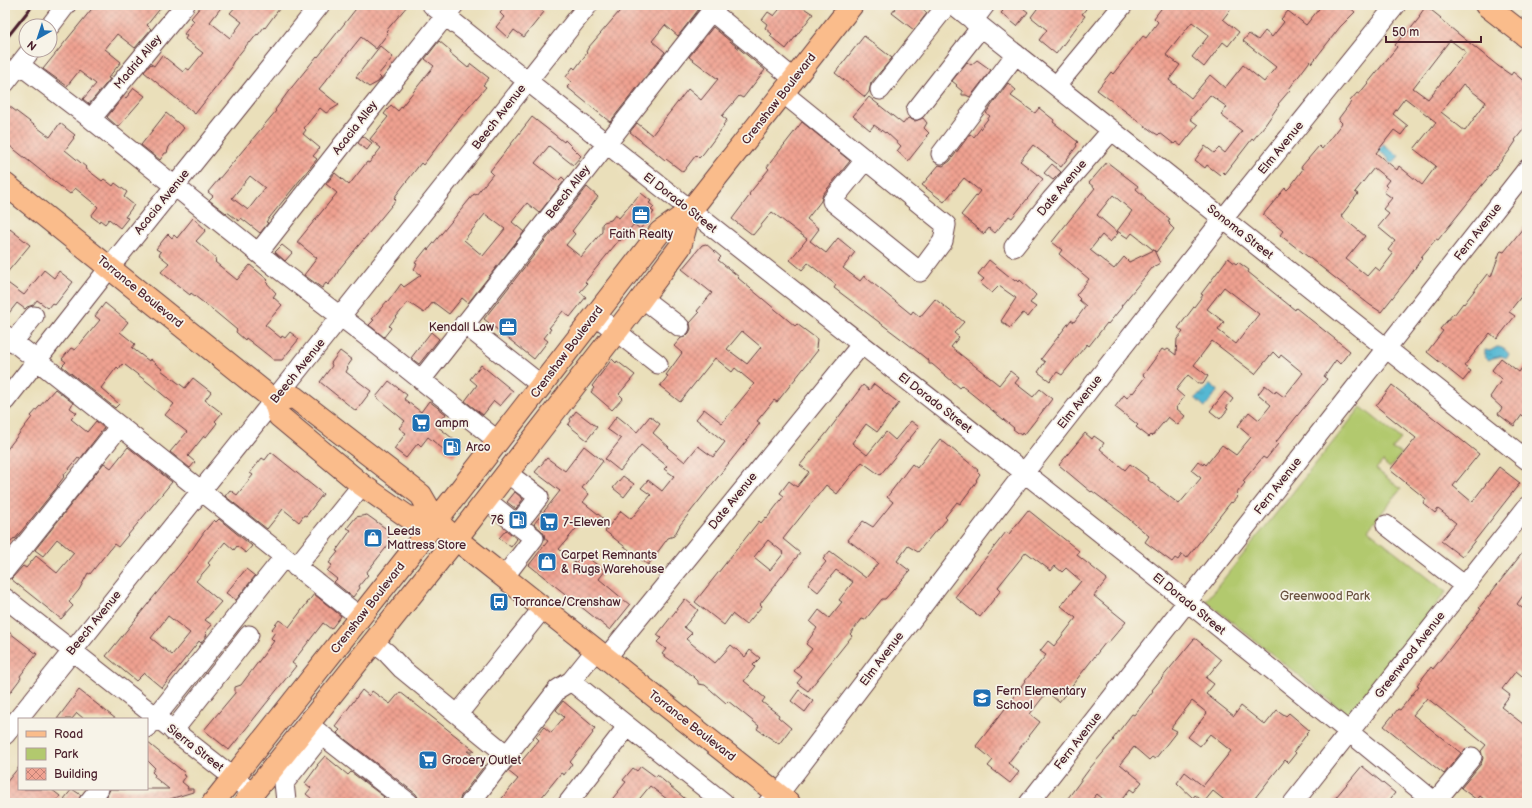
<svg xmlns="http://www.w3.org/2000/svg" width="1532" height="808" viewBox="0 0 1532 808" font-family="'Balsamiq Sans',sans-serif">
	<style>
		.green { fill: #b2c96e; stroke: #7e744c }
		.water { fill: url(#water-ripples); stroke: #4f6c7f }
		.building { fill: url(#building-cross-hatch); fill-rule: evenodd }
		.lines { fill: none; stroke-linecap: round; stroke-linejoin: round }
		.minor-casing { stroke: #623c40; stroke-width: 21 }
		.major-casing { stroke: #623c40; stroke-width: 24 }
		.minor { stroke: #fff; stroke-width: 19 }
		.major { stroke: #fabc8b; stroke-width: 22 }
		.rail { stroke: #4a1f2b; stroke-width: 3 }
		.labels { text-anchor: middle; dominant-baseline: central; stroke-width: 3.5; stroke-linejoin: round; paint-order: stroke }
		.street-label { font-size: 12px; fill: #4a1f2b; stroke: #f7f3e8 }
		.poi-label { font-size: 12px; fill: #4a1f2b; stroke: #f7f3e8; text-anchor: start }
		.park-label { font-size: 12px; fill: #69523f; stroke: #f7f3e8 }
	</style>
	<defs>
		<pattern id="water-ripples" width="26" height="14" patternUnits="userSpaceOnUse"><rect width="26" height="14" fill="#54b8d3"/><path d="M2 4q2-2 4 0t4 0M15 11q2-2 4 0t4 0" fill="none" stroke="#4895ab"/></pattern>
		<pattern id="building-cross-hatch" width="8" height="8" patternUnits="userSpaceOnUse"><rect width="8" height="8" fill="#f0a291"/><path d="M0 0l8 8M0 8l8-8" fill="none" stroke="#c48377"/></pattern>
	</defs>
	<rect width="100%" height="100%" fill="#f7f3e8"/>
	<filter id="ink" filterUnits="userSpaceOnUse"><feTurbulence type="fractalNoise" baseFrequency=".025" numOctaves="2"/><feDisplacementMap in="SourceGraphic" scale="8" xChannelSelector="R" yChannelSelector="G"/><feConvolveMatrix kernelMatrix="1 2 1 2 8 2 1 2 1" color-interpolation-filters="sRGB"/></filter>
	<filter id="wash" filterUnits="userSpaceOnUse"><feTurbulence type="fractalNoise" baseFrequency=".012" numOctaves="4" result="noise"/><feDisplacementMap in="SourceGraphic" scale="16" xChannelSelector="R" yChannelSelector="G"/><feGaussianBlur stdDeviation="0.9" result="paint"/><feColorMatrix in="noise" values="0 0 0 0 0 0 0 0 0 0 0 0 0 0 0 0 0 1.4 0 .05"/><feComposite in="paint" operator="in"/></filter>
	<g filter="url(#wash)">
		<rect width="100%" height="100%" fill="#eadfba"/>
		<path class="green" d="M1361 407 1401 439 1392 449 1402 453 1390 468 1384 463 1383 461 1376 469 1401 489 1368 530 1446 592 1348 715 1206 601Z"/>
		<path class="water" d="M1382 143 1399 156 1392 164 1388 161 1389 159 1378 150Z
			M1497 347C1502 347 1506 350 1509 354L1507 358 1501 356C1497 358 1493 357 1489 360L1485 357V350L1490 351Z
			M1210 384 1218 390 1205 407 1195 398 1198 395H1200Z"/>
		<g id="blocks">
			<path class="building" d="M95 5H163L147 25 151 29 135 48 117 34 105 49 121 62 108 78 110 79 89 104 83 99 96 84 79 71 67 86 43 69Z
				M202 5H223L210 22 230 38 242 22 230 13 237 5H282L265 28 264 27 258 35 257 34 250 43 249 42 233 62 231 66 232 67 195 114 144 72 151 64 154 66 162 55 183 72 186 68 189 70 203 53 185 39 187 36 184 34 194 21 191 18Z
				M359 5H408L386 31 388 33 376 49 361 37 319 89 339 105 326 113 320 108 304 128 306 130 303 134 320 148 313 156 317 159 266 222 268 223 260 233 241 218 239 221 227 212 226 213 209 200 213 196 208 192 276 111 275 110 288 92 317 56 318 57ZM250 176 265 188 248 210 232 198Z
				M507 5H535L544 12 524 37 514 30 508 38 496 27 504 17 500 13Z
				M625 5H702L678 36 665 25 652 41 665 52 610 122 567 87 572 82 566 77 573 67 575 69 587 53 586 52 588 48Z
				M783 5H799L813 14 786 49 770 36 772 34 765 28 767 24 762 20 768 12 774 16Z
				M898 5H918L927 13 914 30 892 13Z
				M996 5H1019L1028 12 1017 26 1001 13 1003 11Z
				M1040 5H1089L1082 14 1085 16 1056 54 1039 40 1047 30 1031 17Z
				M1164 5H1234L1223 19 1239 32 1228 46 1223 42 1204 67 1192 57 1209 35 1192 22 1166 55 1180 65 1169 80 1191 98 1210 75 1225 88 1243 65 1264 82 1276 67 1243 41 1249 34 1258 40 1265 31 1272 37 1284 22 1281 19 1288 11 1306 25 1322 5H1347L1355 12 1340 27 1312 63 1310 61 1289 89 1290 90 1278 104 1279 105 1265 125 1253 140 1252 139 1225 174 1223 172 1220 175 1207 165 1205 168 1195 160 1205 146 1214 153 1219 148 1225 153 1242 131 1221 115 1227 107 1210 95 1190 119 1198 125 1181 146 1176 142 1174 144 1160 133 1158 135 1153 132 1097 90 1111 72 1113 74 1143 36 1146 38 1158 22 1154 18Z
				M1426 6 1441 18 1440 19 1498 66 1511 75 1513 72 1527 84V125L1515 140 1516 141 1510 150 1438 240 1436 239 1421 257 1422 258 1409 277 1381 312 1370 305 1280 235 1283 231 1263 215 1285 188 1287 190 1290 187 1303 169 1301 168 1302 166 1319 146 1322 149 1342 123 1339 120V118L1351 102 1350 101 1357 93 1359 94 1397 47 1395 45 1403 35 1405 36 1420 17 1419 16ZM1450 40 1466 52 1428 99 1413 88ZM1463 84 1486 102 1465 131 1441 112ZM1405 98 1436 122 1414 149 1436 166 1422 185 1399 166 1397 170 1376 153 1394 130 1401 135 1408 126 1393 114ZM1374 168 1389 180 1385 185 1387 187 1384 192 1392 198 1383 209 1389 214 1378 227 1395 241 1388 250 1393 254 1380 271 1375 267 1367 276 1346 259 1365 236 1341 216 1358 194 1355 192Z
				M713 27 765 70 743 98 739 96 722 116 727 120 723 125 724 126 703 154 699 158 696 155 683 172 666 159 665 160 630 132 637 123 652 135 688 89 701 100 718 79 689 57Z
				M864 36 892 58 871 83 869 92 865 97 835 73Z
				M439 41 451 51 450 53 468 68 471 64 489 78 483 85 486 87 458 120 423 165 421 163 403 186 394 198 396 200 340 268 335 277 328 285 326 283 322 288 304 275 317 258 297 242 337 193 326 184 335 173 349 185 367 162 369 163 381 148 370 139 388 117 384 114 391 105 398 111 434 66 425 59Z
				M380 46 393 57 378 75 381 78 378 82 369 87 356 77Z
				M977 60 991 70 970 97 966 95H962V91L956 86 957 85 952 81 967 62 971 65Z
				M1008 83 1016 90 1011 96 1035 113 1039 108 1054 120 1053 122 1078 142 1076 144 1077 146 1061 167 1033 145 1020 161 1043 179 1012 218 1009 216 995 233 989 228 984 234 961 215 980 191 964 178 944 202 922 185 939 165 943 166 950 161 970 134 974 137 990 116 986 113Z
				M134 88 145 96 118 127 107 117 124 96 126 98Z
				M869 97 903 124 908 118 915 121 923 118 927 123 924 128 929 133 926 136 927 137 908 161 897 151 901 146 886 132 885 133 874 125 870 130 853 116Z
				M5 103 50 137 60 123 75 135 73 137 74 138 65 150 86 167 85 168 102 181 104 179 113 186 115 183 127 192 124 197 134 205 125 217 128 218 120 228 109 219 105 224 100 220 99 222 91 216 98 207 97 206 75 188 70 194 5 142Z
				M166 113 184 128 169 147 167 153H165L160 160 141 145Z
				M532 117 564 142 565 140 581 156 573 165 549 146 535 163 558 181 562 177 565 180 539 213 527 203 512 222 524 232 468 303 462 298 449 314 433 302 424 313 408 302 389 326 391 328 384 337 369 325 374 320 372 319 387 301 388 302 401 284 404 287 421 275 414 269 417 264 415 263 427 248 428 250 474 194 476 195 489 179 493 174 490 171ZM485 214 505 229 483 256 464 240Z
				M802 122 850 161 823 194 821 201 807 219 819 229 810 241 826 253 838 238 855 252 843 268 860 281 864 276 911 314 913 311 920 317 935 299 964 322 954 333 959 337 951 347 999 385 1010 371 1019 378 1015 383 1033 397 1040 389 1052 399 1024 435 1022 433 1021 435 1013 429 1014 428 962 386 960 388 932 364H929V361L908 344 834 288 836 285 808 263 802 270 790 260 807 239 772 212 753 235 732 219 750 195 749 194 769 169 767 167Z
				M363 136 372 143 367 150 358 143Z
				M1107 162 1138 186 1136 189 1146 198 1145 199 1170 219 1168 222 1170 223 1169 224 1174 229 1156 252 1132 233 1128 238 1117 231 1132 211 1113 195 1097 215 1118 233 1110 242 1102 235 1090 250 1114 269 1124 257 1129 262 1154 250 1160 263 1153 267 1121 306 1122 307 1108 324 1107 323 1089 346 1087 344 1062 375 1057 372 1050 381 1038 372 1045 362 1041 359 1071 320 1074 322 1086 306 1079 300 1080 299 1076 295 1089 279 1059 254 1062 250 1052 242 1095 188 1089 183Z
				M1052 164 1061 172 1053 180 1044 173Z
				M587 187 598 197 572 231 575 234 566 245 581 257 602 232V224L604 222 611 220 615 215 619 218 639 195 641 193 651 201 649 203 654 207 651 210 654 212 640 229 634 224 620 241 619 240 585 282 587 284 580 292 586 297 570 317 563 311 549 328 551 329 544 338 548 341 534 359 484 319Z
				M193 218 206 230 196 241 216 258 215 260 216 261 215 262 237 280 250 265 268 280 266 282 276 293 273 297 282 305 265 325 281 338 282 336 285 338 290 332 299 339 282 360H274L246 338 245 340 236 332 237 330 213 310 191 293 190 295 161 272 169 263 159 255 161 252 156 249 168 234 172 238 174 235 177 238Z
				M1527 223V289L1509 312 1515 316 1497 339 1490 333 1464 366 1471 371 1463 381 1427 352 1443 331 1440 329 1453 314 1454 315 1463 303 1464 304 1487 274 1491 277 1500 252 1501 251 1504 252Z
				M10 229 30 245 5 275V235Z
				M706 244 721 257 718 260 739 277 738 278 795 326 797 324 817 339 816 348 818 350 777 402 774 400 757 421 760 423 751 435 680 525 674 536 668 538 648 565 605 531 621 511 631 519 651 495 641 488 648 480 662 491 674 476 664 469 667 466 641 445 620 471 605 459 621 439 607 429 617 416 637 432 650 416 660 424 653 433 669 447 668 448 685 462 698 446 713 457 725 442 696 419 704 409 722 423 754 384 735 368 732 372 715 358 680 402 660 386 668 376 666 375 682 353 674 346 681 338 685 337 689 333 691 329 690 323 699 313 697 311 712 293 682 269 702 245ZM742 331 761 347 747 364 727 349Z
				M282 245 292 253 285 261 275 252Z
				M1228 258 1236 264 1238 262 1249 270 1248 272 1295 310 1296 308 1350 351 1340 364 1336 360 1324 377 1327 379 1276 442 1278 444 1266 459 1263 457 1243 481 1245 483 1236 494 1238 496 1232 503 1231 502 1187 558 1182 554 1178 560 1175 558 1172 562 1145 542 1149 536 1123 514 1092 491 1091 492 1059 465 1085 433 1092 439 1094 436 1104 443 1100 449 1125 470 1130 464 1149 478 1148 480 1179 504 1201 478 1191 470 1198 461 1203 465 1204 463 1206 465 1222 445 1236 455 1251 437 1238 426 1249 412 1259 420 1271 405 1258 394 1265 385 1275 393 1276 391 1284 397 1303 373 1281 355 1279 358 1273 352 1255 374 1212 341 1194 365 1208 376 1203 384H1199L1188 375 1176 390 1184 397 1176 408 1185 416 1178 425 1168 417 1152 436 1151 435 1149 437 1136 427 1138 425 1115 407 1124 395 1127 398 1132 392 1133 393 1145 377 1143 375 1162 349 1165 351 1168 349 1176 355 1177 339 1183 332 1178 328 1203 295 1201 294ZM1224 287 1259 314 1236 344 1218 330 1224 322 1207 309Z
				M989 260 1015 281 1016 279 1019 282 1020 280 1036 295 1030 303 1036 307 1028 317 1023 313 1010 328 1001 321 1016 298 999 286 992 293 980 283 984 279 978 274Z
				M44 270 54 278 59 271 73 282 55 305 52 303 48 308 37 300 33 305 27 307 25 309 17 303 5 318V281L24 295Z
				M105 303 128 322 120 332 135 344 132 348 149 361 150 359 162 369 161 370 185 388 193 378 211 392 205 400 222 413 215 421 217 423 206 437 204 436 188 456 195 462 190 468 170 452 187 432 165 415 174 404 150 384 125 365 124 366 122 364 119 369 117 367 101 388 119 404 115 408 62 366 66 362 62 359 71 348 75 350 100 320 95 316Z
				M431 332 439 339 419 364 411 358Z
				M340 351 352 360 347 367 348 368 346 372 371 391 356 411 320 382 332 366 331 363Z
				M1501 358 1519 372 1527 361V419L1522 415 1514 426 1498 414 1502 408 1490 397 1502 379 1492 370Z
				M612 359 616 363 617 361 635 375 619 394 623 398 612 410 591 392 594 388 592 386Z
				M481 365 513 391 500 406 494 401 483 415 465 401 477 385 470 379Z
				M389 381 407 395 404 399 421 412 429 401 446 414 437 426 462 446 453 457 428 437 421 446 418 443 406 458 394 449 406 433 399 428 405 421 376 397Z
				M874 384 899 403 877 432 866 424 852 443 867 455 886 432 895 440 911 421 919 427 880 475 862 462 837 494 826 485 783 539 800 553 760 604 762 606 746 625 732 614 724 625 695 602 759 521 761 523 766 517 767 518 784 496 780 493 789 481 797 487 809 472 800 465 825 435 863 385 869 390ZM768 540 784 553 770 570 754 557Z
				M1392 385 1479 454 1453 486 1472 502 1499 467 1520 483 1462 557 1441 541 1456 523 1438 509 1435 513 1423 503 1426 499 1390 470 1416 438 1376 406Z
				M55 389 73 403 70 408 77 413 71 419 87 432 96 421 104 428 80 459 78 458 63 476 64 477 57 486H58L15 539 14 538 5 550V452L32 417 31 416Z
				M1225 392 1233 399 1226 408 1228 409 1220 419 1210 411Z
				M576 411 597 427 587 440 568 425 571 421 570 419Z
				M940 439 978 470 977 471 980 474 976 480 977 481 960 504 957 502 945 517 947 519 938 530 937 529 918 552 908 546 897 561 910 571 885 599H882L865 620 862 619 850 634 852 636 808 691 797 683 802 677 794 671 812 649 806 644 817 628 810 622 819 610 829 618 842 602 839 600 853 582 836 570 818 592 808 584 826 562 823 559 830 551 866 578 878 563 848 540 863 521 873 527 893 502 887 497 912 464 917 468Z
				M584 446 603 461 582 488 589 494 583 502 603 518 597 526 586 517 559 549 575 563 583 554 605 571 599 579 630 605 610 630 529 565 548 541 545 539 544 534 541 530 534 524 560 491 535 472 547 458 565 471Z
				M128 447 172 482 118 547 114 544 90 574 88 573 79 590 69 602 73 606 61 619 11 579 23 566 26 568 36 556 57 573 74 553 57 539 43 556 35 550 104 463 111 468Z
				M271 452 323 494 306 516 304 515 299 522 283 509 267 529 225 496 230 490 237 495 253 475 250 473 262 458 265 460Z
				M623 476 634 484 624 497 613 488Z
				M515 492 523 499 516 509 507 502Z
				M1028 510 1079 551 1077 555 1107 579 1094 596 1126 622 1108 643 1106 642 1059 702 1047 692 1030 714 1040 722 1008 763 1019 772 1010 783 988 766 993 760 976 746 1022 687 1021 686 1046 655 1040 651 1048 641 1054 646 1076 618 1061 606 1081 581 1066 568 1062 572 1055 566 1051 571 1026 552 998 587 1001 590 980 617 955 597 1006 532 1009 534Z
				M367 515 388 530 389 544 366 573 368 575 359 586 360 588 353 597 334 582 337 579 327 571 332 565 329 563 338 552 336 551 351 530 347 528 356 517Z
				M219 519 252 546 246 553 237 546 234 550 225 542 208 563 210 565 196 581 221 602 205 620 212 625 205 633 207 635 201 643 199 641 162 688 144 673 136 681 106 656 193 548 204 532 214 520 216 522ZM168 616 190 633 172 655 151 638Z
				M506 530 517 539 511 547 499 538Z
				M1527 547V590L1517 604 1527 612V680L1516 671 1502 689 1510 695 1501 707 1527 727V799L1524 803H1489L1480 796 1477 800 1461 788 1481 764 1483 758 1481 751 1486 745 1427 698 1413 715 1461 753 1444 774 1384 726 1398 709 1400 710 1419 686 1417 685 1431 667 1433 669 1481 609 1479 608Z
				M246 569 255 576 236 600 226 593Z
				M314 594 341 616 331 629 323 623 292 663 296 666 229 750 204 730 235 693V687L241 685 274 641 271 638 275 632 272 629 279 620 289 627Z
				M685 599 698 610 684 627 692 633 686 639 715 663 731 645 745 657 750 650 760 658 753 665 755 667 744 681 765 698 762 702 779 715 778 717 791 728 779 744 757 729 759 726 728 701 726 703 705 685 698 684V681L694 677 662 654 666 649 657 642 661 638 657 635Z
				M5 629 37 654 20 676 21 678 5 699Z
				M1194 639H1196L1221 660 1206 678 1214 684 1206 694 1234 716 1241 706 1265 725 1277 710 1286 716 1289 713 1309 730 1306 733 1307 734 1294 751 1296 753 1288 763 1285 760 1251 803H1228L1213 791 1204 802 1195 795 1193 798 1177 783 1185 772 1203 786 1231 751 1210 734 1200 746 1188 737 1207 713 1192 701 1171 728 1177 731 1155 759 1152 757 1149 760 1134 747 1120 764 1142 782 1134 792 1130 789 1119 803H1108L1097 794 1089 803H1075L1068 798 1090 768 1114 740 1113 739 1132 714 1134 715 1139 709 1153 691 1152 690Z
				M79 690 116 719H84L77 713 72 719H57Z
				M362 690 369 696 372 691 390 704 400 692 475 751H467L485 765 461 796 459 803H420L419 799 416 794 337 733 340 730 335 726Z
				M799 690 813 701 805 712 791 701Z
				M563 701 595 728 592 732 593 733 570 762 572 764 564 775 561 773 537 803H498L518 779 508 771 516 762 519 764 539 740 536 737 544 727 551 733 564 717 556 710Z
				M147 742 185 773 183 775 186 776 182 782 188 787 187 789H193V792L170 799 175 803H112L106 798 110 789H169L154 777 155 775 152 772 155 768 147 760Z
				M325 756 348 775 351 772 384 797 379 803H370L365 798 361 803H317L306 794 311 788 305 783 316 768 318 765H317Z
				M641 766 656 777 657 775 690 803H672L650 786 636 803H609L626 782 623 780 633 768 637 771Z
				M1362 766 1395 793 1387 803H1331Z
				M19 767V789H51L60 796 55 803H5V784Z
				M72 789 81 795 77 803H69L64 799Z"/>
		</g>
	</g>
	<g filter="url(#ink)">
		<use href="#blocks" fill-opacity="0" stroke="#623c40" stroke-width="1"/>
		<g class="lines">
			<g class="minor-casing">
				<path id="minor" d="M432 5C766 272 1106 532 1436 803
					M954 5 1527 460
					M711 11 794 79
					M973 21 985 5
					M50 26 66 5
					M20 65 91 119 277 268 366 336 498 441
					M5 83 31 50
					M1056 86 1123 5
					M880 90 947 5
					M783 93 946 225 943 241 920 272 832 201 866 159
					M916 110 981 27
					M91 119 185 5
					M941 154 1016 54
					M1014 247 1051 200 1112 130
					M258 253 369 111 454 5
					M642 298 680 327
					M595 315 658 364
					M464 324 541 385
					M5 335 360 617
					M13 342 34 316
					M421 380 716 5
					M5 401 110 267 320 5
					M507 473 539 497 517 525
					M486 500 534 538 504 577
					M1386 525 1465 586
					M296 567 362 485
					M5 570 120 426
					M5 598 253 793
					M373 642 387 653 402 669 507 755
					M596 650 571 681 724 803
					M606 658 861 345
					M458 714 543 608
					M308 724 409 803
					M147 728 284 557
					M173 731 249 635
					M5 735 274 400 588 5
					M286 801 284 783 322 735
					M1435 802 1472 757
					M88 803 99 789
					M470 803 558 689 571 681
					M568 803 627 727
					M768 803 778 795 1024 473 1223 219 1396 5
					M1029 803 1527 169
					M1293 803 1527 507"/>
			</g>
			<g class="major-casing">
				<path id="major" d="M1486 5 1527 37
					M5 184 274 400 279 416 362 485 408 517 436 521
					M274 400 294 397 421 495 436 521 456 539 789 803
					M213 803 436 521 660 232 690 211 852 5
					M245 803 456 539 633 310 680 247 690 211"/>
			</g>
			<use href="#minor" class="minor"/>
			<use href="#major" class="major"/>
			<path class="rail" d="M5 40 33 5"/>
		</g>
	</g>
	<defs>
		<g id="office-square" transform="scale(1)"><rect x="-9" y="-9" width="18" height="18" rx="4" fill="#1f6fb2" stroke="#f7f3e8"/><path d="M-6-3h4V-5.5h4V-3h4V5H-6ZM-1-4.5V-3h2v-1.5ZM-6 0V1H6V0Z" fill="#fff"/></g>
		<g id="supermarket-square" transform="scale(1)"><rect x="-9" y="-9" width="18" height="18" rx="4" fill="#1f6fb2" stroke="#f7f3e8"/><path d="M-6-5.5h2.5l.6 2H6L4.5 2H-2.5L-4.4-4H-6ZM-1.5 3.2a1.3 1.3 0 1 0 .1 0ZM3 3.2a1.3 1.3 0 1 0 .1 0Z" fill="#fff"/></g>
		<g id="fuel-square" transform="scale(1)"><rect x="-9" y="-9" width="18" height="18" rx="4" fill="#1f6fb2" stroke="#f7f3e8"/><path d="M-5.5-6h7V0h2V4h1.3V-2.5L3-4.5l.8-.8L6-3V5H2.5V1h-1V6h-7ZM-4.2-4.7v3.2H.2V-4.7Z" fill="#fff"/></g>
		<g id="shop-square" transform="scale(1)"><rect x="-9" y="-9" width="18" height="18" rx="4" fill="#1f6fb2" stroke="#f7f3e8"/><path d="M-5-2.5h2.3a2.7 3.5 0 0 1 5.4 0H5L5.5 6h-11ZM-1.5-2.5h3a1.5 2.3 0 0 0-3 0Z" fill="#fff"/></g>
		<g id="bus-square" transform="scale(1)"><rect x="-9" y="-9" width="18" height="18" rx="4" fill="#1f6fb2" stroke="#f7f3e8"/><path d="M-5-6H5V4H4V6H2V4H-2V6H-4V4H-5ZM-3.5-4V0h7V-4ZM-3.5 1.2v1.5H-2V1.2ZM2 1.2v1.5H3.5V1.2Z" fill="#fff"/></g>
		<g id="school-square" transform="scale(1)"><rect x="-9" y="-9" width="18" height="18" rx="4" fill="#1f6fb2" stroke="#f7f3e8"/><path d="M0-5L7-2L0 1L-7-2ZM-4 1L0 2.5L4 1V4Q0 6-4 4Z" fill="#fff"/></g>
	</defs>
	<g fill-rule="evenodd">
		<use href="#office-square" x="641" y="215"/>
		<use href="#office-square" x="508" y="327"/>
		<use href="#supermarket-square" x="421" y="423"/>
		<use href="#fuel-square" x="452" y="447"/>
		<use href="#fuel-square" x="518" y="520"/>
		<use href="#supermarket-square" x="549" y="522"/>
		<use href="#shop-square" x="373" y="538"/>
		<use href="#shop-square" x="547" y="562"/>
		<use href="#bus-square" x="499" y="602"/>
		<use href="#school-square" x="982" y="698"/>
		<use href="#supermarket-square" x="428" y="760"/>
	</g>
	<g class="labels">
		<g class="street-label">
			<text transform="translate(138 62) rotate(-50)">Madrid Alley</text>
			<text transform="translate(779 99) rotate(-52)">Crenshaw Boulevard</text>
			<text transform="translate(499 117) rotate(-52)">Beech Avenue</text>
			<text transform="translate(355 128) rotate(-52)">Acacia Alley</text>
			<text transform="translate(1281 148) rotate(-51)">Elm Avenue</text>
			<text transform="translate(1062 188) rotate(-50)">Date Avenue</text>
			<text transform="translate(568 192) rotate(-52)">Beech Alley</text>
			<text transform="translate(162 202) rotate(-51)">Acacia Avenue</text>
			<text transform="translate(680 203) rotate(38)">El Dorado Street</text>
			<text transform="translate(1240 232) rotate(38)">Sonoma Street</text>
			<text transform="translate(1478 232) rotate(-52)">Fern Avenue</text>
			<text transform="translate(140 292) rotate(39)">Torrance Boulevard</text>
			<text transform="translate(567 352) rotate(-53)">Crenshaw Boulevard</text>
			<text transform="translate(298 371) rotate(-51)">Beech Avenue</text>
			<text transform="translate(1080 402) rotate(-52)">Elm Avenue</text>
			<text transform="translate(935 403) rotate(38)">El Dorado Street</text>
			<text transform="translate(1278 486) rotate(-52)">Fern Avenue</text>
			<text transform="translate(733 501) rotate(-51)">Date Avenue</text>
			<text transform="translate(1189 604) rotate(39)">El Dorado Street</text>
			<text transform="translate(368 608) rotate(-52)">Crenshaw Boulevard</text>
			<text transform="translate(94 623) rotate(-51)">Beech Avenue</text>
			<text transform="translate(1410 655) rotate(-52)">Greenwood Avenue</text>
			<text transform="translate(882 659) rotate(-53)">Elm Avenue</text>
			<text transform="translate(692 726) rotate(38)">Torrance Boulevard</text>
			<text transform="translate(1078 741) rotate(-52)">Fern Avenue</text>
			<text transform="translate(195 748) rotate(38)">Sierra Street</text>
		</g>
		<g class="poi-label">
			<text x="641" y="234" text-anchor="middle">Faith Realty</text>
			<text x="494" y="327" text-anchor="end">Kendall Law</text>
			<text x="435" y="423">ampm</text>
			<text x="466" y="447">Arco</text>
			<text x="504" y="520" text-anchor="end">76</text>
			<text x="563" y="522">7-Eleven</text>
			<text x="387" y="531">Leeds<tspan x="387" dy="14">Mattress Store</tspan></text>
			<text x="561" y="555">Carpet Remnants<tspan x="561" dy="14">&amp; Rugs Warehouse</tspan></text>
			<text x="513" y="602">Torrance/Crenshaw</text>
			<text x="996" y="691">Fern Elementary<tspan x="996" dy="14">School</tspan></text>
			<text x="442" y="760">Grocery Outlet</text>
		</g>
		<g class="park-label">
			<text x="1325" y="596">Greenwood Park</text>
		</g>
	</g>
	<rect width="1532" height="808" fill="none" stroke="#f7f3e8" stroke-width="20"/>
	<rect x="18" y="718" width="130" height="72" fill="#f7f3e8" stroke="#b29e9c"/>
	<rect x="26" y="731" width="20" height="6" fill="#fabc8b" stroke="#b29e9c"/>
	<text x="54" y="738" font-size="12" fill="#4a1f2b">Road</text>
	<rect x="26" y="748" width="20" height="12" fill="#b2c96e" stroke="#b29e9c"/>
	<text x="54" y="758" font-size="12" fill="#4a1f2b">Park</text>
	<rect x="26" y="768" width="20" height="12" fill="url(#building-cross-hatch)" stroke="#b29e9c"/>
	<text x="54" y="778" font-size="12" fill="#4a1f2b">Building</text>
	<g transform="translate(38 38) rotate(219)"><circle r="19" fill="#f7f3e8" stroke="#b29e9c"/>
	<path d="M0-3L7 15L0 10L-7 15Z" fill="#1f6fb2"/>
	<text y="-6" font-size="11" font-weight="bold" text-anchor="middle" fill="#4a1f2b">N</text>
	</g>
	<path d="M1386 36v6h95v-6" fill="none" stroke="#4a1f2b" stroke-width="2"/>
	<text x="1392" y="36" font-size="12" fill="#4a1f2b" stroke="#f7f3e8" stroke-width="3" paint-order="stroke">50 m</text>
</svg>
